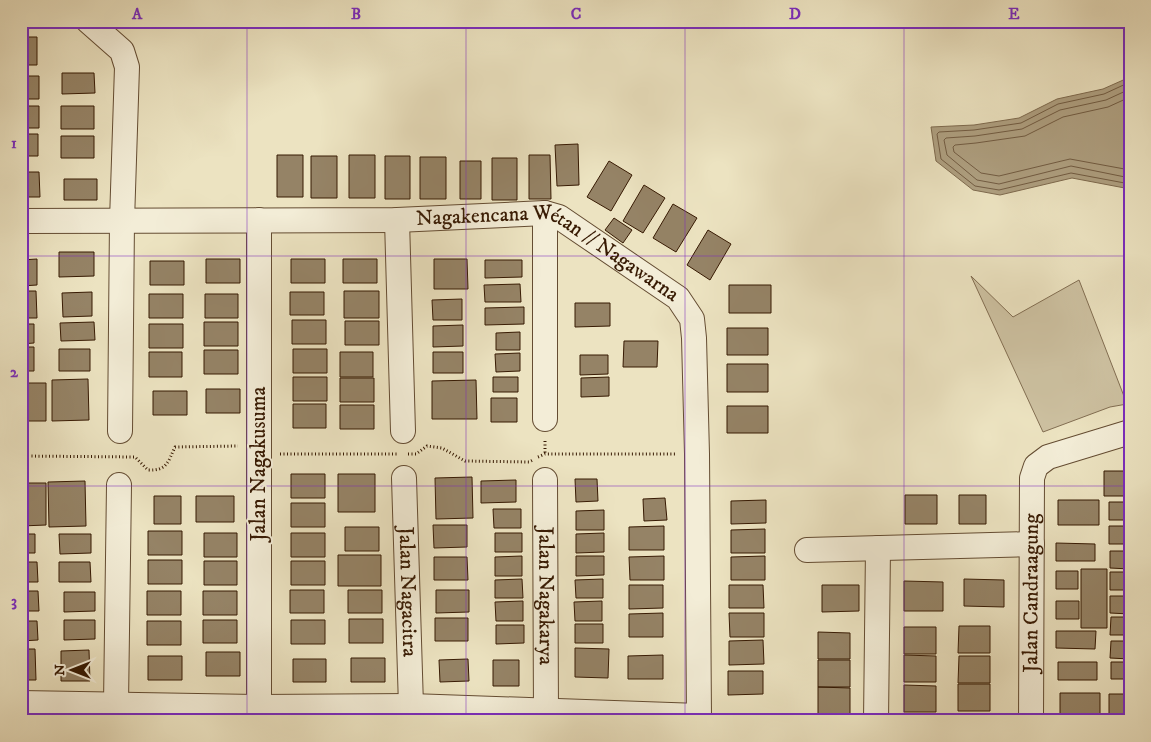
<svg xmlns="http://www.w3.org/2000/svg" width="1151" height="742" viewBox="0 0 1151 742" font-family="'IM FELL DW Pica',serif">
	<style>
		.green { fill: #cdc1a1; stroke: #826e52 }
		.water { fill: #ae9f80; stroke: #7e6a4e }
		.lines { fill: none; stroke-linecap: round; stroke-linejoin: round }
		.shore { stroke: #725c42; stroke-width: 1 }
		.building { fill: #958366; stroke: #371a03 }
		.street-casing { stroke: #644c32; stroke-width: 26 }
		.path { stroke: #371a03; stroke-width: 3; stroke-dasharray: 1 2.5; stroke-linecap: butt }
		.street { stroke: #f3edd7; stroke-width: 24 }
		.grid { fill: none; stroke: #7b2cbf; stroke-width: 1; stroke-opacity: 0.55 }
		.labels { text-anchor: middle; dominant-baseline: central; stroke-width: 4; stroke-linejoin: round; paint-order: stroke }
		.street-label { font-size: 21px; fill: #371a03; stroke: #f3edd7 }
		.neatline { fill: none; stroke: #7b2cbf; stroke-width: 2 }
		.grid-label { font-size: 16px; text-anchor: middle; font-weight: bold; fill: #7b2cbf }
	</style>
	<rect width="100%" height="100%" fill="#ece3c1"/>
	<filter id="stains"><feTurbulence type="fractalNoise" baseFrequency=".004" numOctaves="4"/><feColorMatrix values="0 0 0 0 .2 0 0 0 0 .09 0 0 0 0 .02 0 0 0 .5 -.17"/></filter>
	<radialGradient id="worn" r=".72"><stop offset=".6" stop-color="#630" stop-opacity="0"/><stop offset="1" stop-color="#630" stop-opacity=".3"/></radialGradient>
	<path class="green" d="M971 276 1013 317 1079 280 1127 404 1110 407 1043 432Z"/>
	<path class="water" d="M1130 77V189L1072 178 1000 195 973 190 936 161 931 127 974 125 1019 118 1057 99 1103 89Z"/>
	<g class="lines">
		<path class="shore" d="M1130 82 1104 94 1058 104 1021 123 974 130 939 132 937 134 941 159 975 186 999 190 1071 173 1130 184
			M1130 89 1106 100 1060 110 1022 129 975 136 946 138 944 140 947 155 977 180 999 184 1071 166 1130 178
			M1130 97 1108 107 1063 117 1025 136 976 143 955 145 953 147 954 152 981 173 999 176 1070 159 1130 170"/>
	</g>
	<path class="building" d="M21 37H37V65H21Z
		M62 73H94L95 93 62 94Z
		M21 76H39V99H21Z
		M21 106H39V128H21Z
		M61 106H94V129H61Z
		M21 134H38V156H21Z
		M61 136H94V158H61Z
		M578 144 579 185 557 186 555 145Z
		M277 155H303V197H277Z
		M349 155H375V198H349Z
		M529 155H550L551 199H529Z
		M311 156H337V198H311Z
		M385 156H410V199H385Z
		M420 157H446V199H420Z
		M492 158H517V200H492Z
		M460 161H481V199H460Z
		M609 161 632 175 611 211 587 197Z
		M21 172H39L40 197H21Z
		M64 179H97V200H64Z
		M644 185 665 198 643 233 623 221Z
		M673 204 697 218 676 252 653 238Z
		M614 218 632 230 623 243 605 230Z
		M708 230 731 244 710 280 687 265Z
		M59 252H94V276L59 277Z
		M37 259V285L21 286V260Z
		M206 259H240V283H206Z
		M291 259H325V283H291Z
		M343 259H377V283H343Z
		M434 259H467L468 289H434Z
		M485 260H522V277L485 278Z
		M150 261H184V285H150Z
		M520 284 521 302H485L484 285Z
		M729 285H771V313H729Z
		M21 291H36L37 318H21Z
		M344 291H379V318H344Z
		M92 292V316L63 317 62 293Z
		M290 292H324V315H290Z
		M149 294H183V318H149Z
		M205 294H238V318H205Z
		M462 299V320H433L432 300Z
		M575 303H610V326L575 327Z
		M524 307V324L485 325V308Z
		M292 320H326V344H292Z
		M345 321H379V345H345Z
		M94 322 95 340 61 341 60 323Z
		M204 322H238V346H204Z
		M21 324H34V343L21 344Z
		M149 324H183V348H149Z
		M463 325V346L433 347V326Z
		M727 328H768V355H727Z
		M520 332V350H496V333Z
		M624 341H658L657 367H623Z
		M21 347H34V371H21Z
		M59 349H90V371H59Z
		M293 349H327V373H293Z
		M204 350H238V374H204Z
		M149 352H182V377H149Z
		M340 352H373V377H340Z
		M433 352H463V373H433Z
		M520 353V371L496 372 495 354Z
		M580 355H608V374L580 375Z
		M727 364H768V392H727Z
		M293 377H327V401H293Z
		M493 377H518V392H493Z
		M609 377V396L581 397V378Z
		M340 378H374V402H340Z
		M88 379 89 420 52 421V380Z
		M476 380 477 419H432V381Z
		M21 383H46V421H21Z
		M206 389H240V413H206Z
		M153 391H187V415H153Z
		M491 398H517V422H491Z
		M293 404H326V428H293Z
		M340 405H374V429H340Z
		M727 406H768V433H727Z
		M1104 471H1130V496H1104Z
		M291 474H325V498H291Z
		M338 474H375V512H338Z
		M472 477 473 518 436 519 435 478Z
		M575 479H597L598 501 576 502Z
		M516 480V502L481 503V481Z
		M85 481 86 526 49 527 48 482Z
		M21 483H46V525L21 526Z
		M905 495H937V524H905Z
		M959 495H986V524H959Z
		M154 496H181V524H154Z
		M196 496H234V522H196Z
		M665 498 667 520 644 521 643 499Z
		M766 500V523L731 524V501Z
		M1058 500H1099V525H1058Z
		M1109 502H1130V520H1109Z
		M291 503H325V527H291Z
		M493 509H521V528H494Z
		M604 510V530H576V511Z
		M433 525H467V547L434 548Z
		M664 526V550H629V527Z
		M1109 526H1130V544H1109Z
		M345 527H379V551H345Z
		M765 529V553H731V530Z
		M148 531H182V555H148Z
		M204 533H237V557H204Z
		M291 533H325V557H291Z
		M495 533H522V552H495Z
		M604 533V552L576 553V534Z
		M21 534H35V553H21Z
		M59 534H91V553L60 554Z
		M1056 543 1095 544V561H1056Z
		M1110 551H1130V569L1110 568Z
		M338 555H381V586H338Z
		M522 556V576H495V557Z
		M576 556H604V575L576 576Z
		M664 556V580H630L629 557Z
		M765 556V580H731V557Z
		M434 557H467L468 580H434Z
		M148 560H182V584H148Z
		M204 561H237V585H204Z
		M291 561H325V585H291Z
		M21 562H37L38 582H21Z
		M59 562H90L91 582H59Z
		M1081 569H1107V628H1081Z
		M1056 571H1078V589H1056Z
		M1110 572H1130V590H1110Z
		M522 579 523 598H495V580Z
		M603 579V598H576L575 580Z
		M964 579 1004 580V607L964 606Z
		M904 581 943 582V611H904Z
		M629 585H663V608L629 609Z
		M729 585H763L764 608H729Z
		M822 585H859V611L822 612Z
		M290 590H324V613H290Z
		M348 590H382V613H348Z
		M436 590H469V612L436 613Z
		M21 591H38L39 611H21Z
		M147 591H181V615H147Z
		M203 591H237V615H203Z
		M64 592H95V611L64 612Z
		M1110 596H1130V614L1110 613Z
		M523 601V621H496L495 602Z
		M602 601V621H575L574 602Z
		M1056 601H1079V619H1056Z
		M663 613V637H629V614Z
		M729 613H764V637H730Z
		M1111 617H1130V635H1110Z
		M435 618H468V641H435Z
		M349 619H383V643H349Z
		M64 620H95V639L64 640Z
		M203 620H237V643H203Z
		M291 620H325V644H291Z
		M21 621H37L38 640 21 641Z
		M147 621H181V645H147Z
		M575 624H603V643H575Z
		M496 625H524V643L496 644Z
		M959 626H990V653H958Z
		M904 627H936V654H904Z
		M1056 631H1096L1095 649 1056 648Z
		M818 632 850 633V659H818Z
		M763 640 764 664 729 665V641Z
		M1111 641H1130V659L1110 658Z
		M575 648 609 649 608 678 575 677Z
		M21 649H35L36 680H21Z
		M89 650 90 681H61V651Z
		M206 652H240V676H206Z
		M663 655V679H628V656Z
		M904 655 936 656V682H904Z
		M148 656H182V680H148Z
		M959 656H990V683H958Z
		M351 658H385V682H351Z
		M293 659H326V682H293Z
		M468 659 469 681 440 682 439 660Z
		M493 660H519V686H493Z
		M818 660H850V687H818Z
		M1058 662H1097V680H1058Z
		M1111 662H1130V679H1111Z
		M728 671H763V694L728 695Z
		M958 684H990V711H958Z
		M904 685 936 686V712H904Z
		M818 687 850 688V715L818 714Z
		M1060 693H1100V717H1060Z
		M1109 694H1130V719H1109Z
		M904 714H936V721H904Z
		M818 715H850V721H818Z
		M959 715H990V721H959Z
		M731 719H765V721H731Z"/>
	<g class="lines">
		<g class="street-casing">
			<g id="street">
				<path d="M88 21 122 51 127 67 122 221 120 431"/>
				<path d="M545 213V419"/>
				<path d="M259 220V707"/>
				<path d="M397 220 403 431"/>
				<path id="s1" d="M21 221 397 220 545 213 559 217 678 298 692 319 694 338 697 454 699 716 411 706 259 707 21 703"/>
				<path id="s2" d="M404 478 411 706"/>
				<path id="s3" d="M545 480 546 712"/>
				<path d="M807 550 1032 544"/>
				<path d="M116 704 119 485"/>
				<path d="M876 721 878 548"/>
				<path id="s4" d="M1031 721 1032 478 1036 466 1048 457 1130 432"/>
			</g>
		</g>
		<path class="path" d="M545 441V455
			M280 454H399
			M408 454H416L427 446 442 448 465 461 529 462 533 460
			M21 456 135 457 148 470C167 471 168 462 175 447L238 446
			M538 457 545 454H676"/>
		<use href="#street" class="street"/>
	</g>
	<path class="grid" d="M247 21V721M466 21V721M685 21V721M904 21V721M21 256H1130M21 486H1130"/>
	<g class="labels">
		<g class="street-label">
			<text stroke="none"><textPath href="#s1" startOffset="538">Nagakencana Wétan // Nagawarna</textPath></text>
			<text transform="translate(259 464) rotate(-90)">Jalan Nagakusuma</text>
			<text stroke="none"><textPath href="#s2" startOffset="114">Jalan Nagacitra</textPath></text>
			<text stroke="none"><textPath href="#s4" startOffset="128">Jalan Candraagung</textPath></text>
			<text stroke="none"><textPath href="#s3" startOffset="116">Jalan Nagakarya</textPath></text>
		</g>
	</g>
	<rect width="1151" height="742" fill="none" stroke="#ece3c1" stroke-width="55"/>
	<g transform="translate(72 670) rotate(270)" stroke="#f3edd7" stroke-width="4" paint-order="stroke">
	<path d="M0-4L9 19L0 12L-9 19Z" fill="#371a03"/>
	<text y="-8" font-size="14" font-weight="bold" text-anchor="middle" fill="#371a03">N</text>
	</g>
	<rect x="28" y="28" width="1096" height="686" class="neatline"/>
	<g class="grid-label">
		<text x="137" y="19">A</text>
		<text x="356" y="19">B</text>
		<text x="576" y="19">C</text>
		<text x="795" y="19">D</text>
		<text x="1014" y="19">E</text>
		<text x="14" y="148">1</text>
		<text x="14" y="377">2</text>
		<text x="14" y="606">3</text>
	</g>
	<rect width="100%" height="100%" filter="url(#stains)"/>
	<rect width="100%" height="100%" fill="url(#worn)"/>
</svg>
